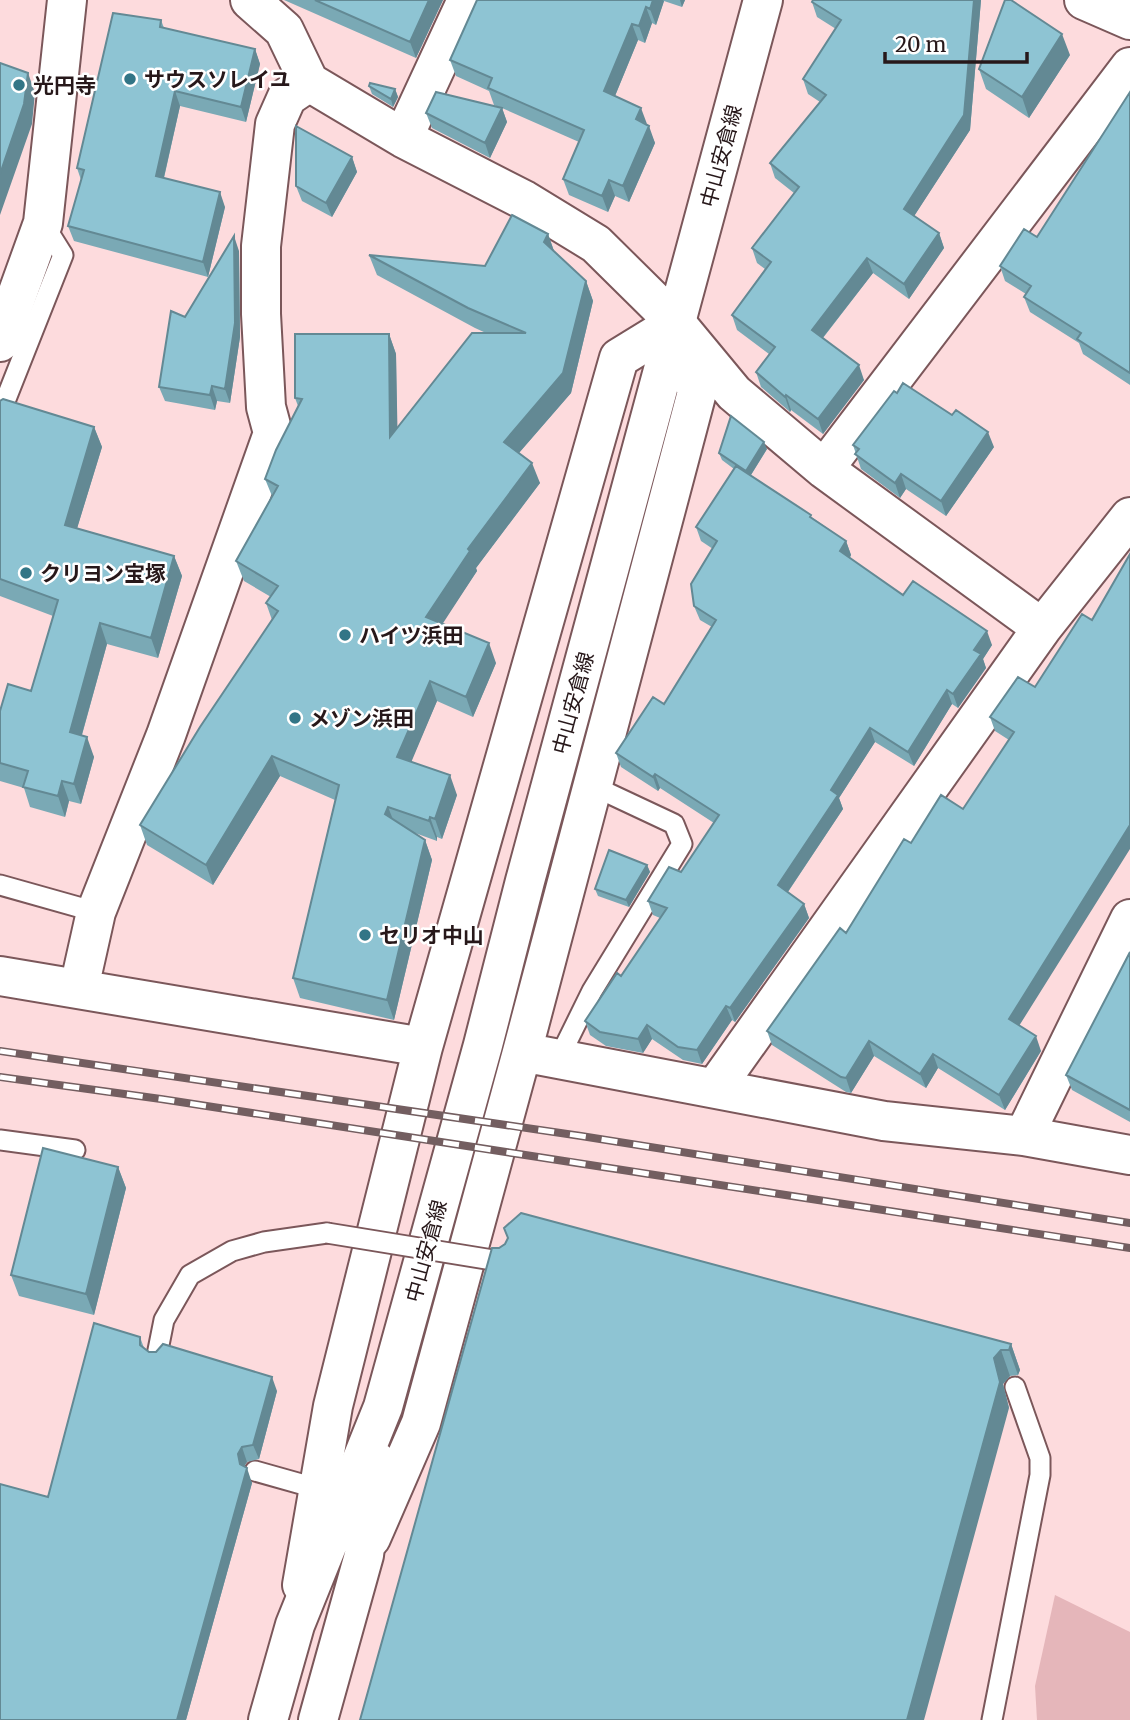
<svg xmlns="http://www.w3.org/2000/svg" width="1130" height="1720" viewBox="0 0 1130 1720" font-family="Merriweather,'Noto Sans JP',serif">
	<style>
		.green { fill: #e5b6ba }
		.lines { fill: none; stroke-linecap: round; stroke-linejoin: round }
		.service-casing { stroke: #7b575a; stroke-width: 23 }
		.minor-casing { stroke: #7b575a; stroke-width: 42 }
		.tertiary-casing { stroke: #7b575a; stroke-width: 42 }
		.service { stroke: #fff; stroke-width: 19 }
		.minor { stroke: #fff; stroke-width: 38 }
		.tertiary { stroke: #fff; stroke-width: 38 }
		.rail-casing { stroke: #735e60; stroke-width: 8 }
		.rail { stroke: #fff; stroke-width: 5; stroke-dasharray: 16; stroke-linecap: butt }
		.service-bridge-casing { stroke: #7b575a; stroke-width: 23; stroke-linecap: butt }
		.service-bridge { stroke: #fff; stroke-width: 19 }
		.wall { fill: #7aa9b5 }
		.shaded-wall { fill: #638994 }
		.building { fill: #8ec4d3; stroke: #638994; stroke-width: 2 }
		.poi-dot { fill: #327586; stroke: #fff; stroke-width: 2.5 }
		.labels { text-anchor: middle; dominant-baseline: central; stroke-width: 5; stroke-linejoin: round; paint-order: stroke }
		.poi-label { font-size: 21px; font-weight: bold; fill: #27181a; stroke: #fff; text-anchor: start }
		.street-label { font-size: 21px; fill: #27181a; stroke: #fff }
	</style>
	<rect width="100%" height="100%" fill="#fddbdd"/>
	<path class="green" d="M1055 1595 1130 1632V1720H1037L1035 1686Z"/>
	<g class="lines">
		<g class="service-casing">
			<path id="service" d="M0 414 63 255 43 223
				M0 885 96 912
				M559 1058 592 991 682 844 674 824 593 786
				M0 1140 75 1150
				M157 1355 164 1320 190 1275 232 1251 264 1242 327 1233
				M255 1471 319 1489
				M992 1720 1040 1475V1458L1015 1387"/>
		</g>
		<g class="minor-casing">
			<path id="minor" d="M250 0 284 30 309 82 403 138 524 200 596 244 676 323 734 393 824 469 1042 628
				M1084 0 1130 20
				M403 138 467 0
				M0 342 43 223 67 0
				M824 469 1130 67
				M0 976 423 1047
				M79 988 96 912 166 735 273 433 266 407 261 314V246L275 124 287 97 309 82
				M522 1052 884 1121 1024 1136 1130 1155
				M715 1088 1042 628 1130 517
				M1024 1136 1130 919
				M371 1538 421 1423 522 1052 697 392 676 323
				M302 1585 333 1406 423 1047 619 358 676 323"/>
		</g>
		<g class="tertiary-casing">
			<path id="tertiary" d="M268 1720 295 1625 383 1407 483 1045 525 881 763 0
				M318 1720 364 1555 376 1461"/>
		</g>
		<use href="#service" class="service"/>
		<use href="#minor" class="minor"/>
		<use href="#tertiary" class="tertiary"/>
		<g class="rail-casing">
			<path id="rail" d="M0 1051 581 1136 1130 1223
				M0 1077 161 1099 1130 1248"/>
		</g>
		<use href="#rail" class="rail"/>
		<g class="service-bridge-casing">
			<path id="service-bridge" d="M327 1233 505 1262"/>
		</g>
		<use href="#service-bridge" class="service-bridge"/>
	</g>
	<path class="wall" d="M284 0H443L416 58Z
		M477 0H685L682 7 664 1 656 25 652 23 645 43 638 40 615 96 647 125 655 143 629 202 615 196 608 212 569 195 563 179 579 142 502 108 507 122 490 158 432 128 426 113 498 107 494 105 489 91 456 76 450 60Z
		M981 0 970 130 914 216 939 233 944 248 909 299 873 273 823 338 864 380 823 434 791 410 790 412 761 387 756 372 769 354 737 330 732 315 765 269 757 263 752 248 794 193 775 178 770 163 820 102 808 94 803 79 836 29 817 17 812 2Z
		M161 20 164 28 255 49 260 64 246 122 180 106 164 178 225 207 208 277 74 241 68 226 81 180 77 168Z
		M1070 55 1029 118 986 89 979 69Z
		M369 86 395 89 398 97 393 107 372 94Z
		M1130 92V385L1083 354 1079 343 1030 312 1024 297 1026 294 1005 281 1000 266 1037 237Z
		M352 157 357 172 332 217 302 201 296 186Z
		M548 234 554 251 586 281 593 301 571 393 519 453 540 483 476 568 477 571 442 623 496 663 473 717 437 701 411 761 457 795 442 839 437 837V841L415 833 425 840 432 860 394 1020 300 998 293 978 335 800 280 776 213 885 147 845 140 825 272 620 266 603 271 597 244 581 236 561 272 496 265 479 298 406 295 398 389 334 396 354 397 428 486 333 475 328 377 275 369 255 485 266Z
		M239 251 240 337 230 403 217 401 215 410 165 401 159 387 185 317Z
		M0 401 94 427 102 447 77 528 174 556 182 576 158 658 107 644 82 735 94 757 81 804 69 801 65 817 30 807 24 788 0 781V711L31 691 53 616 0 596Z
		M853 445 994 447 946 516 906 489 900 498 861 469Z
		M767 449 751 475 846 541 851 555 850 558 903 595 992 645 983 659 986 668 958 708 952 704 914 766 875 742 839 798 843 809 788 892 804 904 809 918 735 1022 732 1020 702 1064 683 1060 652 1039 643 1053 606 1046 590 1035 585 1021 621 976 660 918 653 915 648 901 681 872 714 823 660 788 658 791 621 767 616 753 664 704 712 627 700 620 694 606 713 549 701 541 696 527 734 469 722 460 719 453Z
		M1018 677 1019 1026 1041 1051 1005 1110 938 1068 926 1088 874 1056 851 1093 846 1092 772 1045 767 1031 846 933 911 843 963 809 1009 740 995 731 990 717Z
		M647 865 650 872 629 907 598 896 595 889Z
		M1130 952V1122L1072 1090 1066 1075Z
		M118 1167 126 1188 94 1315 19 1296 11 1275Z
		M499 1248 1011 1344 1020 1370 1018 1375 1010 1376 1003 1384 1009 1408Z
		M140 1337 144 1348 149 1352 277 1391 259 1459 247 1462 244 1467 252 1483 186 1720H0L48 1497Z"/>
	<path class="shaded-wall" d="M429 0H443L416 58 410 42Z
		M653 0H663L664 1 656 25 650 9Z
		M680 0H685L682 7Z
		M974 0H981L970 130 909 224 904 209Z
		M646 7 652 23 645 43 639 26Z
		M632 24 638 40 610 108 604 91Z
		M1062 34 1070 55 1029 118 1022 97Z
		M255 49 260 64 246 122 241 107Z
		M28 73 35 93 32 124 0 215V174Z
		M395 89 398 97 393 107 391 99Z
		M175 91 180 106 161 190 156 176Z
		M502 108 507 122 490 158 485 143Z
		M641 108 647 124 636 119Z
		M649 126 655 143 629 202 623 186Z
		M352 157 357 172 332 217 326 203Z
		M609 180 615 196 608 212 602 196Z
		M220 192 225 207 208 277 203 262Z
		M939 233 944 248 909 299 904 284Z
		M548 234 555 254 544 242Z
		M234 236 239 251 240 337 230 403 225 389Z
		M867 258 873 273 817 345 812 330Z
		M586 281 593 301 571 393 511 462 504 442Z
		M389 334 396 354 398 457 390 437Z
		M859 365 864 380 823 434 818 419Z
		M212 386 217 401 215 410 210 395Z
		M786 395 791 410 790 412 785 397Z
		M94 427 102 447 72 545 65 525Z
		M988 432 994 447 946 516 941 501Z
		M764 442 767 449 749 478 746 471Z
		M532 463 540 483 476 568 477 571 434 637 426 617 468 549Z
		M901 474 906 489 900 498 895 483Z
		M846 541 851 555 845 565 840 551Z
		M174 556 182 576 158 658 151 638Z
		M100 623 107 644 77 752 70 732Z
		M987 631 992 645 983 659 986 668 958 708 953 694 974 650Z
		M489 643 496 663 473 717 466 697Z
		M430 681 437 701 405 777 397 757Z
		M947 690 952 704 914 766 908 752Z
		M870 728 875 742 839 798 843 809 783 899 778 885 831 790Z
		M87 737 94 757 81 804 74 784Z
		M272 756 280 776 213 885 206 865Z
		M655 774 660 788 658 791 653 777Z
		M450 775 457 795 442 839 435 819Z
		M62 781 69 801 65 817 58 796Z
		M388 807 396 827 385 814Z
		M430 817 437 837V841L429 821Z
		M1130 825V849L1014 1034 1009 1019Z
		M425 840 432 860 394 1020 387 1000Z
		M647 865 650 872 629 907 626 900Z
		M804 904 809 918 735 1022 730 1008Z
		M726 1006 732 1020 702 1064 697 1050Z
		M647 1025 652 1039 643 1053 638 1039Z
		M1036 1036 1041 1051 1005 1110 999 1095Z
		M869 1041 874 1056 851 1093 846 1078Z
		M933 1054 938 1068 926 1088 920 1074Z
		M118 1167 126 1188 94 1315 86 1294Z
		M1011 1344 1020 1370 1018 1375 1009 1350Z
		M1001 1350 1010 1376 1003 1384 1009 1408 924 1720H907L994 1358Z
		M272 1377 277 1391 259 1459 253 1445Z
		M242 1447 247 1462 243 1468H247L252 1483 186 1720H177L240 1464 238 1454Z"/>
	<path class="building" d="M315 0H429L410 42Z
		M477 0H653L650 9 646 7 639 26 632 24 604 91 641 108 636 119 649 126 623 186 609 180 602 196 563 179 584 130 488 88 492 78 450 60Z
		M813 0H974L964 115 904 209 939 233 904 284 867 258 812 330 859 365 818 419 786 395 785 397 756 372 775 347 732 315 771 262 752 248 799 187 770 163 826 95 803 79 841 20 812 2Z
		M1005 0H1011L1062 34 1022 97 979 69Z
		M113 13 161 20 160 27 255 49 241 107 175 91 156 176 220 192 203 262 68 226 84 170 77 168Z
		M0 63 28 73 24 104 0 174Z
		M370 83 395 89 391 99 369 86Z
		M436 92 502 108 485 143 426 113Z
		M1130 92V373L1077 339 1081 333 1024 297 1031 286 1000 266 1024 229 1037 237Z
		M296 126 352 157 326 203 296 186Z
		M512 215 548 234 544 242 586 281 563 373 504 442 532 463 468 549 470 551 426 617 489 643 466 697 430 681 397 757 450 775 435 819 430 817 429 821 388 807 385 814 425 840 387 1000 293 978 339 785 272 756 206 865 140 825 200 727 278 611 266 603 278 586 236 561 278 486 265 479 276 450 302 399 295 398V334H389L390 437 472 333H526L468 308 369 255 485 266Z
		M234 236 235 323 225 389 212 386 210 395 159 387 171 311 185 317Z
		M903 383 952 415 956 410 988 432 941 501 901 474 895 483 855 454 859 449 853 445 894 391 897 393Z
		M3 399 94 427 65 525 174 556 151 638 100 623 70 732 87 737 74 784 62 781 58 796 23 787 28 771 0 763V711L8 684 31 691 58 600 0 579V401Z
		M731 416 764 442 746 471 719 453Z
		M736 466 811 515 810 517 846 541 840 551 903 595 913 581 987 631 974 650 981 654 953 694 947 690 908 752 870 728 831 790 838 795 778 885 804 904 730 1008 726 1006 697 1050 678 1047 647 1025 638 1039 600 1032 585 1021 617 973 621 976 667 908 648 901 669 867 681 872 719 815 655 774 653 777 616 753 653 697 664 704 716 620 694 606 691 584 717 541 696 527Z
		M1130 554V825L1009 1019 1036 1036 999 1095 933 1054 920 1074 869 1041 846 1078 841 1077 767 1031 840 928 846 933 904 839 911 843 941 795 963 809 1014 732 990 717 1018 677 1035 687 1082 614 1092 620Z
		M609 850 647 865 626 900 595 889Z
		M1130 952V1110L1066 1075Z
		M43 1148 118 1167 86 1294 11 1275Z
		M521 1213 1011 1344 1009 1350H1001L994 1358 1000 1382 907 1720H360L492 1248H499L505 1244 508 1238 504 1228Z
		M94 1323 140 1337V1345L149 1352H156L163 1344 272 1377 253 1445 242 1447 238 1454 240 1464 247 1468 177 1720H0V1484L48 1497Z"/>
	<g class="poi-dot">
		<circle cx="130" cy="79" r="7"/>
		<circle cx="19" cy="85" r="7"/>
		<circle cx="26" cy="573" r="7"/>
		<circle cx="345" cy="635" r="7"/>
		<circle cx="295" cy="718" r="7"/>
		<circle cx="365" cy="935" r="7"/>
	</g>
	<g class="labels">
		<g class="poi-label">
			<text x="144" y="79">サウスソレイユ</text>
			<text x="33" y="85">光円寺</text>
			<text x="40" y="573">クリヨン宝塚</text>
			<text x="359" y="635">ハイツ浜田</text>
			<text x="309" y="718">メゾン浜田</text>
			<text x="379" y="935">セリオ中山</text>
		</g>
		<g class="street-label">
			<text transform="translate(721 156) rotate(-75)">中山安倉線</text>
			<text transform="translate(573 703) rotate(-75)">中山安倉線</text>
			<text transform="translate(426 1251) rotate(-75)">中山安倉線</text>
		</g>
	</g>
	<path d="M885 52v10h142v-10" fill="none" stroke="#27181a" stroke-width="3.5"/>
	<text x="895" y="52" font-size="21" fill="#27181a" stroke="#ffffff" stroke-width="5" paint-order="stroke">20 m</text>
</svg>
